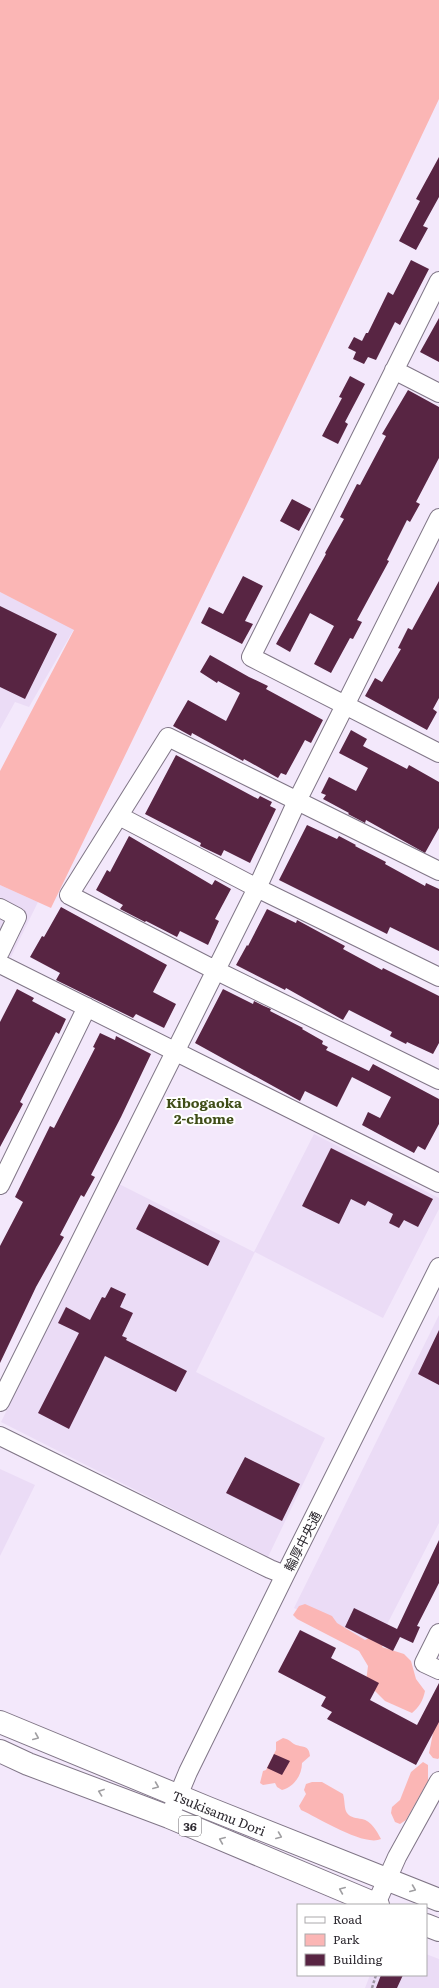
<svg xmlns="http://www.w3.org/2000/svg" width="439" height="1988" viewBox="0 0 439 1988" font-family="Literata,'Noto Sans JP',serif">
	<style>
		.built { fill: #ebdcf6 }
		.green { fill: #fbb6b5 }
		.building { fill: #582543 }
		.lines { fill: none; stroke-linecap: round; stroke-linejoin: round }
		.minor-casing { stroke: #807687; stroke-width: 20 }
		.highway-casing { stroke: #807687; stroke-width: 24 }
		.path { stroke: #9c94a2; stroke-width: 2.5; stroke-dasharray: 3 2; stroke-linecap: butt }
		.minor { stroke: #fff; stroke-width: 18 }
		.highway { stroke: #fff; stroke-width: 22 }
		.oneway { stroke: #a09fa2 }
		.labels { text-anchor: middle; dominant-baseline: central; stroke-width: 4; stroke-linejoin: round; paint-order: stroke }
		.shield { fill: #fff; stroke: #6c696e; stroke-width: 1 }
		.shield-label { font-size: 12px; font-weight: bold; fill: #2d2930 }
		.street-label { font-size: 13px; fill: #2d2930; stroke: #fff }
		.neighbourhood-label { font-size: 14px; font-weight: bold; fill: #3f4d17; stroke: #fff }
	</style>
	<rect width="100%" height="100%" fill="#f3e8fb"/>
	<path class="built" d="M0 592 74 629 29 707 15 702 0 729Z
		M0 885 38 902 11 957 0 956Z
		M314 1134 439 1198V1209L383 1318 255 1252 196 1372 325 1438 268 1557 1 1422 119 1184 254 1252Z
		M439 1315V1523L375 1648 294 1608Z
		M0 1469 35 1485 0 1556Z
		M426 1954 439 1959V1988H365L370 1975H426Z"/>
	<path class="green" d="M0 0H439V99L247 504 51 908 0 885V771L74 630 0 592Z
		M305 1604 332 1616 337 1623 365 1640 388 1629 386 1641 382 1647 404 1654 411 1661 416 1679 425 1691C423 1701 419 1707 412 1713L385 1701 366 1682 368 1666 359 1651 297 1619 293 1615 299 1606Z
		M439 1721V1758L438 1759 433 1758 429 1753 434 1728Z
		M283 1738C288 1739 290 1741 294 1744 302 1748 309 1744 310 1756L302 1763C302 1775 294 1787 282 1790L277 1787 275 1783 263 1785 260 1783 263 1771 266 1770 276 1750V1742Z
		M423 1762 428 1765V1781L406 1820 400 1824 395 1822 391 1813 392 1807 400 1800 411 1772Z
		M312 1782H322L343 1794C345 1800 344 1809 347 1813 351 1818 356 1818 362 1819 371 1821 377 1831 381 1839 364 1847 319 1818 301 1810L299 1806 306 1794 304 1790 306 1784Z"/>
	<path class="building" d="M439 157V197L423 226 428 228 416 250 399 241 420 201 416 199Z
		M411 260 429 269 400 325 395 322 376 360 368 357 364 364 353 359 356 352 348 348 354 337 362 341 366 333H368L388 292 393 295Z
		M439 318V362L420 352Z
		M350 376 365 384 345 422 348 424 338 444 322 436 342 398 339 397Z
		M408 390 439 407V458L416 502 420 504 410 522 407 520 387 560 389 561 357 620 362 622 353 639 350 638 331 673 314 664 334 626 310 613 290 652 276 644 326 554 325 553 344 519 340 517 357 484 360 485 386 436 382 434Z
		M292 499 311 509 299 531 280 521Z
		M243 576 263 586 245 621 253 624 242 644 201 623 209 607 223 614Z
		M439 581V698L433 709 437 712 427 730 365 696 375 678 382 682 401 649 398 648 408 628 412 630Z
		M0 606 57 634 25 699 0 687Z
		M210 655 249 677 268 686 266 689 323 720 311 743 305 740 286 775 281 773 278 778 244 759 243 761 192 733 191 736 173 726 188 700 226 721 240 693 218 681 217 683 200 672Z
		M351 730 367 739 363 746 407 769 409 765 439 782V828L425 853 366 820 365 823 348 814 349 813 323 799 326 795 321 793 329 777 356 791 368 768 339 753Z
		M176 755 258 799 260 796 272 802 270 806 276 809 250 863 224 850 221 856 200 846 201 843 145 814Z
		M307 825 337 839 339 836 356 845 355 846 386 862 385 864 425 886 426 883 439 889V951L390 927 387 934 279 880Z
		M129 836 212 885 215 880 231 889 215 919 219 921 208 945 180 931 177 937 146 921 145 922 120 909 123 905 96 890 107 870 110 872Z
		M61 907 167 965 153 992 176 1004 164 1028 136 1014 133 1018 56 980 60 973 30 957 42 936 44 937Z
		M267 909 296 923 297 920 345 946 343 949 382 970 383 968 439 996V1043L433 1054 407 1042 406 1044 390 1036 392 1032 349 1010 343 1020 286 988 285 990 236 965 247 945 248 946Z
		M17 989 34 998 32 1001 66 1019 59 1034 56 1032 40 1063 20 1102 23 1104 0 1147V1022Z
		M223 989 253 1004 254 1001 264 1006 271 1009 270 1011 303 1028 302 1029 323 1041 322 1044 328 1047 326 1050 369 1071 373 1064 439 1099V1124L425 1150 418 1146 414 1153 362 1125 368 1112 380 1118 391 1097 352 1077 337 1107 305 1091 300 1101 195 1043Z
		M100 1033 115 1040 116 1036 151 1054 121 1117 91 1175 95 1177 84 1197 81 1195 60 1235 64 1237 36 1287 0 1363V1246L23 1202 15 1197 50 1126 54 1128 95 1048 93 1047Z
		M331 1148 433 1199 418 1227 404 1220 399 1228 389 1223 393 1214 368 1201 365 1206 351 1199 339 1224 302 1206Z
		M149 1204 220 1241 208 1266 136 1229Z
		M111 1287 126 1294 120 1307 133 1313 122 1336 127 1338 126 1340 187 1371 176 1392 105 1356 69 1429 38 1413 79 1333 58 1323 66 1307 90 1320 102 1297 105 1298Z
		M439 1330V1385L418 1374Z
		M245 1457 300 1484 282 1521 226 1493Z
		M439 1540V1583L417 1626 420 1627 413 1643 400 1637 393 1651 345 1627 354 1608 397 1629Z
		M300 1630 336 1648 331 1658 379 1683 370 1700 417 1725 439 1683V1722L416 1765 327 1719 332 1712 321 1706 326 1697 278 1672Z
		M274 1754 290 1761 282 1775 267 1768Z
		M381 1975H403L397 1988H376Z"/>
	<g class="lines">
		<g class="minor-casing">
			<path id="minor" d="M439 281 251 657 439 753
				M394 370 439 393
				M119 816 257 888 439 977
				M439 871 168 737 69 895 215 970 439 1080
				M0 908 17 917 0 952
				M0 964 439 1183
				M0 1185 87 1007
				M0 1402 257 888 297 801 439 518
				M0 1436 270 1569 285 1575
				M439 1633 424 1663 439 1670
				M173 1808 188 1772 285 1575 439 1267
				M376 1904 397 1857 439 1781"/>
		</g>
		<g class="highway-casing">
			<g id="highway">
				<path id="s1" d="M0 1722 208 1808 439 1900"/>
				<path d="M0 1751 28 1764 169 1817 378 1905"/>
				<path d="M426 1925 439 1930"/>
			</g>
		</g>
		<path class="path" d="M372 1988 376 1975"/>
		<use href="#minor" class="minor"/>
		<use href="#highway" class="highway"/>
	</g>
	<defs><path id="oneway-chevron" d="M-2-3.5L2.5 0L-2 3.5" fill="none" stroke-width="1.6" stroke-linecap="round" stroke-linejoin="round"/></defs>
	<g class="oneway">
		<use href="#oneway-chevron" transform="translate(36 1737) rotate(23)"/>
		<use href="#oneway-chevron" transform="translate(156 1786) rotate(22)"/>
		<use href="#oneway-chevron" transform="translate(101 1792) rotate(-160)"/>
		<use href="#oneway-chevron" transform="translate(279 1836) rotate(22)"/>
		<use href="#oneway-chevron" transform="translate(222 1840) rotate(-157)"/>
		<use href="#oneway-chevron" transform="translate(413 1889) rotate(22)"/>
		<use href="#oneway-chevron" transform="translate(342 1890) rotate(-157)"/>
	</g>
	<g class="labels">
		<rect class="shield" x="179" y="1816" width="22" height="20" rx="3"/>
		<g class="shield-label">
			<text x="190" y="1826">36</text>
		</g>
		<g class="street-label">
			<text transform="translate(302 1541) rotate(-63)">輪厚中央通</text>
			<text stroke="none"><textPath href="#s1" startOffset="237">Tsukisamu Dori</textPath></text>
		</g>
		<g class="neighbourhood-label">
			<text x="204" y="1102">Kibogaoka<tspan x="204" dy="16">2-chome</tspan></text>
		</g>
	</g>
	<rect x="297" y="1904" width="130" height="72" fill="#ffffff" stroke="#aba9ac"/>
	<rect x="305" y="1917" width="20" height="6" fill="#ffffff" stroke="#aba9ac"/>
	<text x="333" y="1924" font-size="12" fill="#2d2930">Road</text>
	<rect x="305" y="1934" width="20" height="12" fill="#fbb6b5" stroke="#aba9ac"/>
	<text x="333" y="1944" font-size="12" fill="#2d2930">Park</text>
	<rect x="305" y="1954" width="20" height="12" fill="#582543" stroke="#aba9ac"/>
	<text x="333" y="1964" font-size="12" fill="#2d2930">Building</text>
</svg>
